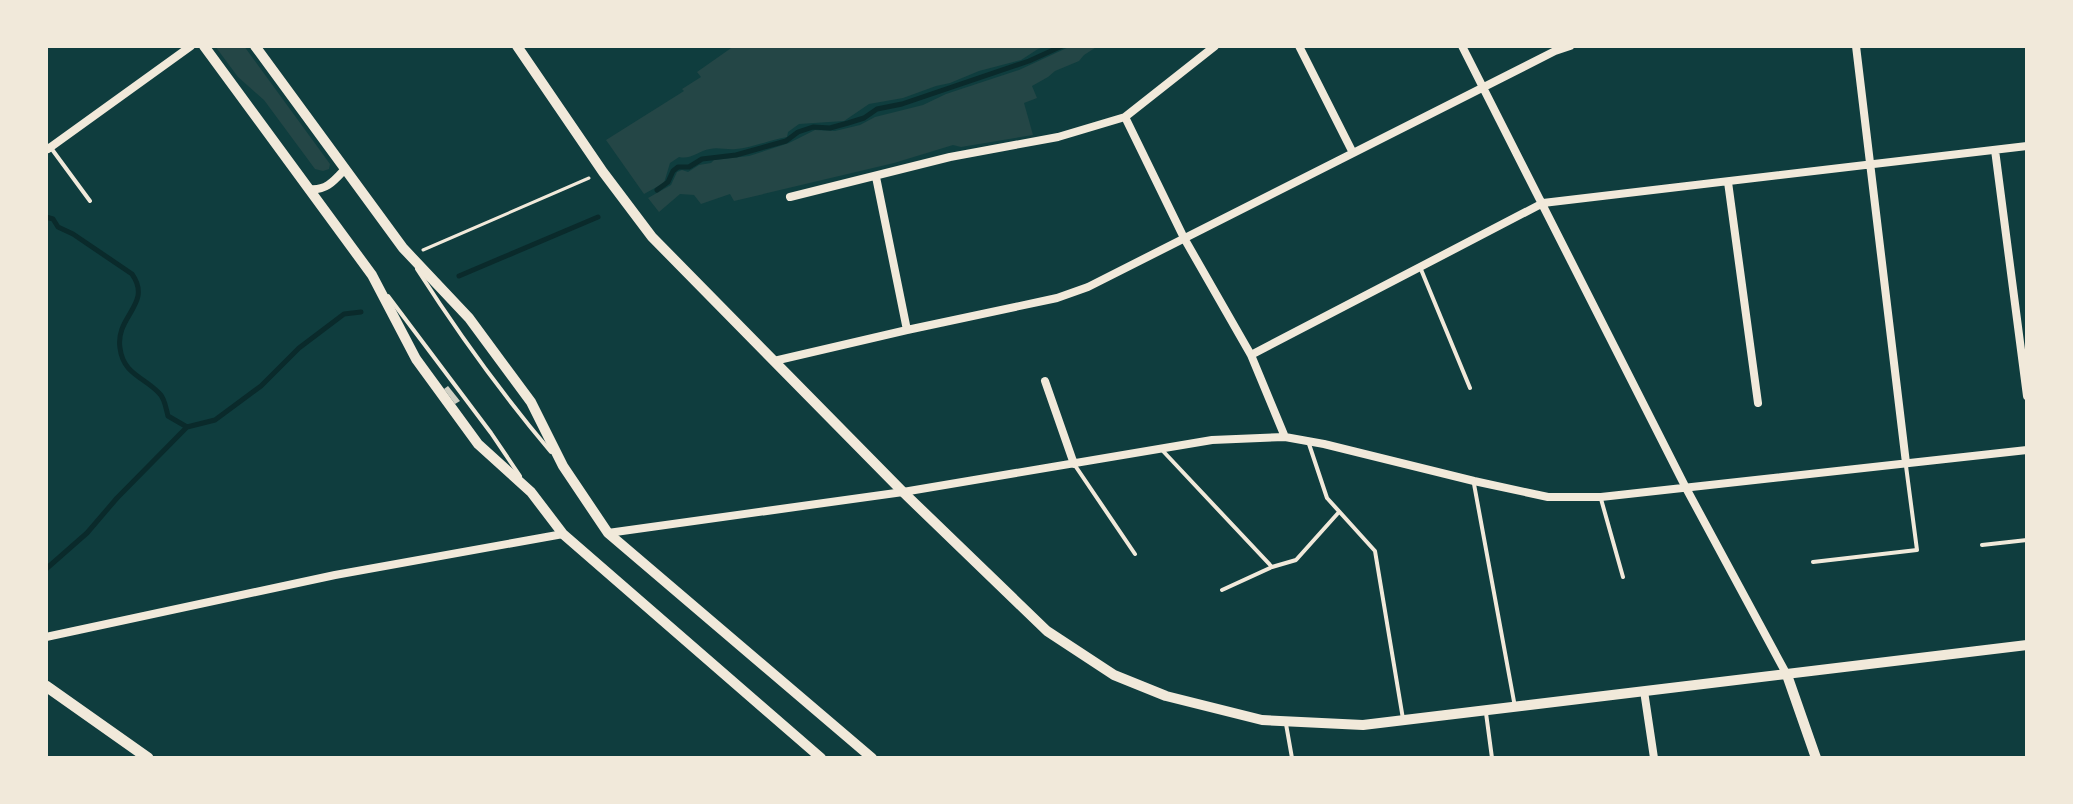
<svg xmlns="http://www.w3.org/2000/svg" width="2073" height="804" viewBox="0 0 2073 804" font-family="Montserrat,sans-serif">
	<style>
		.green { fill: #244646 }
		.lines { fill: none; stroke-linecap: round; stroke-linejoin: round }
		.stream { stroke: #0a2a2b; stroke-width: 5 }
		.building { fill: #cfcfc3 }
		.path { stroke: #f1e9da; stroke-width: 3 }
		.service { stroke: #f1e9da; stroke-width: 4 }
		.minor { stroke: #f1e9da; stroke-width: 8 }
		.tertiary { stroke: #f1e9da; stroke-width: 10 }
		.secondary { stroke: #f1e9da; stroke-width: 11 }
	</style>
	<rect width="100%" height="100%" fill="#0f3d3e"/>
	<path class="green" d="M215 46H244L330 164 329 169 323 171 315 169 264 100 238 77Z
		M734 46H1047L1038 49 1021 60 979 71 950 83 936 86 903 98 869 104 844 121 799 124 788 132 787 137C770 140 751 148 736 149 727 150 718 147 710 149 698 151 691 160 679 157L670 163 664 183 644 194 606 140 684 91 682 89 701 77 697 72Z
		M1071 46H1098L1084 55 1079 61 1055 71 1048 77 1032 86 1037 98 1024 103 1033 135 961 147 953 145 894 163 734 201 730 194 701 204 694 195 680 194 659 212 648 198 671 185 677 172 682 170 688 172 699 165 711 163 714 160 749 156 789 143 815 130 835 131 860 125 875 117 923 105 946 94 1019 70Z"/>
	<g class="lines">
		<path class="stream" d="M657 190 668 182 673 171 678 167H689L702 159 736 155 786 141 798 132 813 127 830 128 848 123 864 118 877 109 902 104 1029 61 1062 46
			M46 217 53 219 58 227 73 234 132 274C153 304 115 316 120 348 123 374 144 377 159 393 165 398 166 409 168 416L187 427
			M459 276 598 217
			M46 569 87 533 117 498 187 427 215 420 261 386 299 348 344 314 361 312"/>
	</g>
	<path class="building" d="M448 386 460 401 455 404 444 389Z"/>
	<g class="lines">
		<path class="path" d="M423 250 589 178"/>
		<path class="service" d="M51 148 90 201
			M1420 267 1470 388
			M417 269C458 333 502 394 551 452
			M388 296 491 433 520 476
			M1309 444 1327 498 1375 551 1403 719
			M1162 450 1272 567
			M1074 464 1135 554
			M1474 484 1515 707
			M1601 499 1623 577
			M1982 545 2027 540
			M1813 562 1917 550 1906 466
			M1222 590 1272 567 1296 560 1339 512
			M1486 713 1492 758
			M1286 724 1292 758"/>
		<path class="minor" d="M1299 46 1353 153
			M1462 46 1686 488 1787 675
			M1856 46 1906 463
			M1125 117 1184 238 1251 355 1285 437
			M46 147 48 149 191 46
			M1995 150 2027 396
			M876 177 907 330
			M1728 182 1758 403
			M309 189C326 191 334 181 345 169
			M790 197 950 157 1058 137 1125 117 1215 46
			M1251 355 1543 203 2027 146
			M774 361 907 330 1057 298 1088 287 1555 51 1570 46
			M1045 381 1074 464
			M608 533 903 492 1212 440 1285 437 1324 444 1474 481 1548 497H1601L2027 450
			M46 637 335 575 563 534
			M1644 691 1654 758"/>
		<path class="tertiary" d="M204 46 372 275 416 359 478 444 531 492 563 534 821 758
			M255 46 403 248 469 318 531 402 563 466 608 533 872 758
			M517 46 603 172 652 237 903 492 1047 631 1114 675 1166 696 1262 720 1363 725 2027 645
			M1787 675 1816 758"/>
		<path class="secondary" d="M46 686 148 758"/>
	</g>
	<rect width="2073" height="804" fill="none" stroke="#f1e9da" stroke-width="96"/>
</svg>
